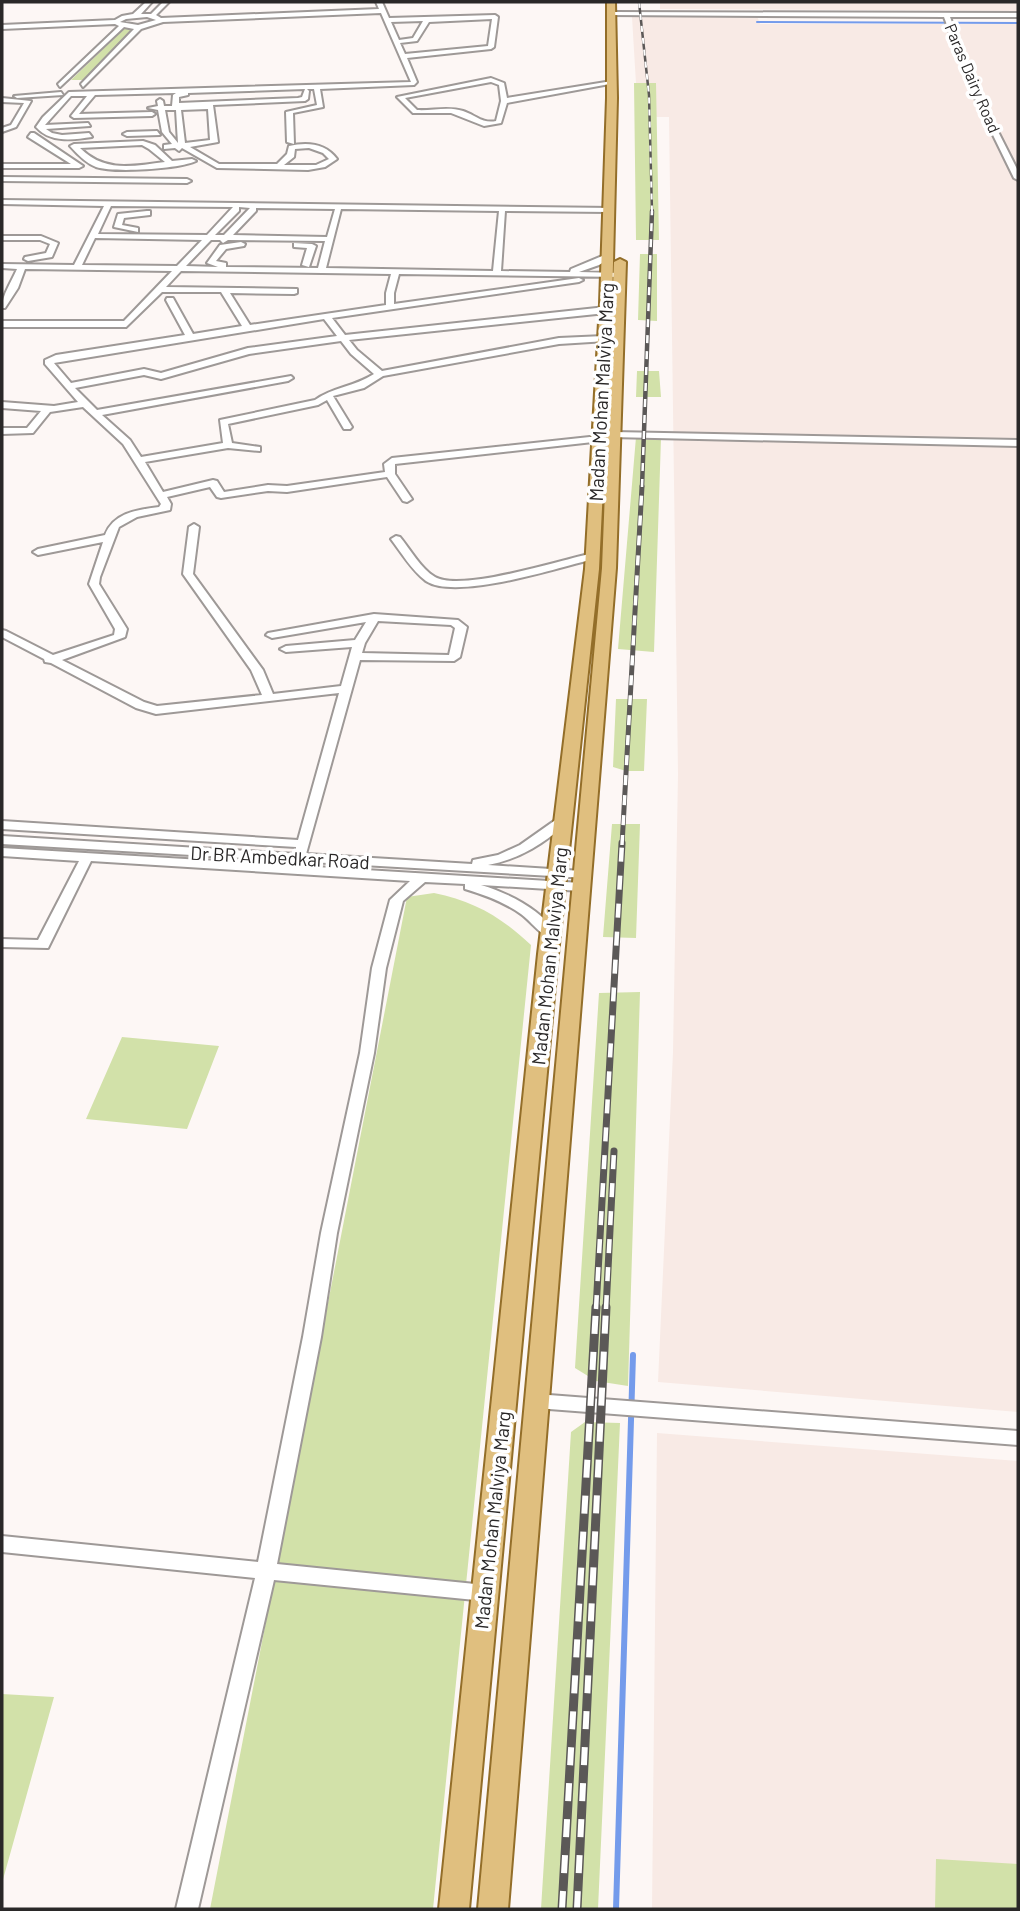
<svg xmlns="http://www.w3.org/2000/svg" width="1020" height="1911" viewBox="0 0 1020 1911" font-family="Barlow,sans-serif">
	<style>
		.built { fill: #f8eae5 }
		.green { fill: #d2e1a9 }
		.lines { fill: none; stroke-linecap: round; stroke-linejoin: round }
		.stream-far1 { stroke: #749beb; stroke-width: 2 }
		.stream { stroke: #749beb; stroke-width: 6 }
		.minor-casing { stroke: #9e9997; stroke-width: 4 }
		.major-casing { stroke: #936e29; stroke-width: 4 }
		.minor { fill: #fff; fill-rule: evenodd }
		.major { fill: #e0bf7f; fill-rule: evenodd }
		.rail-far4-casing { stroke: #5b5857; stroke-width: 2.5 }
		.rail-far3-casing { stroke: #5b5857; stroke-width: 4.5 }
		.rail-far2-casing { stroke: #5b5857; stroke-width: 5 }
		.rail-far1-casing { stroke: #5b5857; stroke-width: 7 }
		.rail-casing { stroke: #5b5857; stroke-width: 9 }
		.rail-far4 { stroke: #fff; stroke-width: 2; stroke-dasharray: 6; stroke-linecap: butt }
		.rail-far3 { stroke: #fff; stroke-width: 2.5; stroke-dasharray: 8; stroke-linecap: butt }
		.rail-far2 { stroke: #fff; stroke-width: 3.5; stroke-dasharray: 10; stroke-linecap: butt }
		.rail-far1 { stroke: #fff; stroke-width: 4.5; stroke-dasharray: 14; stroke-linecap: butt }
		.rail { stroke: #fff; stroke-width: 6; stroke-dasharray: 18; stroke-linecap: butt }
		.labels { text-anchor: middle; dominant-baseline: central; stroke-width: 7; stroke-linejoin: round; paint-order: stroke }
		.far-street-label { font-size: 16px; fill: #2a2828; stroke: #fff }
		.street-label { font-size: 19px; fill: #2a2828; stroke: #fff }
	</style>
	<rect width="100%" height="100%" fill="#fdf7f5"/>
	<path class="built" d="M660 2H1018V11L660 9Z
		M643 15 757 16 760 24H1018V1412L658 1382 673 1052 678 774 669 117H638L632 17Z
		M657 1433 1018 1461V1909H652Z"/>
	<path class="green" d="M124 29H135L83 80H71Z
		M634 83H656L659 240H636Z
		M640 254H657V321L638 320Z
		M637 371H659L661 397H636Z
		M636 437 661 438 654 652 618 649Z
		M616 699H647L644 771H626L613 767Z
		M612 824H640L636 938 603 937Z
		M434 893C474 901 501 917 531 945L433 1909H210L407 897Z
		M640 992 628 1386 596 1381 575 1368 599 993Z
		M122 1037 219 1046 187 1129 86 1119Z
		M585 1422 620 1423 598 1909H541L571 1432Z
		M2 1694 54 1697 2 1883Z
		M936 1859 1018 1864V1909H935Z"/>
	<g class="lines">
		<path class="stream-far1" d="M757 22 1018 23"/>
		<path class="stream" d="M616 1909 633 1355"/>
		<g class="minor-casing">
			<path id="minor" d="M146 2H152L141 14H151L163 2H169L156 15 161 18 379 9 376 2H382L389 18 495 15 498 17 494 47 491 49 407 58 417 82 414 85 320 89 323 107 293 113 294 144 287 142 286 112 317 105 314 89H307L309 91 308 99 305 101 213 105 218 142 190 147 219 164H277L287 154 289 146C307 142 325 143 337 159L325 167 308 170 217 168 182 148 179 151 175 148 164 149V145L172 144 162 132 158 110 148 108 158 106 157 101 160 99 163 101 164 106H172L173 95 176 93 95 95 79 114 152 112 155 114 152 116 74 118 71 116 87 96H71L45 125 88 123 90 126 46 129 52 133 62 135 89 133 92 137C72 140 50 143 36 127L43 117 69 92 411 82 381 13 163 22 141 29 83 87 81 84 134 29 124 27 60 87 58 84 119 26 115 24 2 29V25L115 20 122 16 133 14ZM147 17 156 20 138 25 120 22 126 19ZM492 19 488 46 405 54 400 43 417 41 429 22ZM423 21 413 38 399 40 391 22ZM305 89 302 97 298 98 179 103V97L188 95V93ZM208 109 210 140 185 143 181 110ZM165 110H176L178 143 169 132ZM309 148 323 153 329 159 316 165H284L294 157 295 149Z
				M611 12 1018 13V17H950L980 96 1018 171V180L1014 178 974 96 944 17 609 15Z
				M491 78 504 83 507 98 612 81 615 83 507 103 501 123 484 126 451 113H413L397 97ZM491 82 499 85 501 101 496 121C483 124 475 115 463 111 448 106 432 111 417 110L405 98Z
				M61 92 63 95 17 98 14 96Z
				M2 98 31 101 16 127 2 132V128L11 125 24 103 2 102Z
				M157 131 160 135 127 136 123 134 127 132Z
				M31 133H34L83 166 79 168H2V164H71L28 137Z
				M143 141 155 145 172 161 192 159 196 161C179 169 114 173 96 167 86 163 77 154 70 146L74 144ZM142 145 149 149 165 162C133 166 105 173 80 148Z
				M2 177 187 179 191 181 187 183 2 181Z
				M2 200 612 208V212H609L505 211 501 271 570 272 571 269 607 254 611 256 610 258 599 265 579 272 620 273 624 275 623 277 399 274 394 293V304L579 278 583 280 579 282 332 318 345 335 606 307 610 310 606 313 349 340 357 350 382 371 559 338 604 336 607 337V341L559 344 383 376 364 388 333 396 352 427 350 429H344L327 400 318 405 228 424 232 443 260 447V451L228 448 145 462 163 492 213 480 217 481 224 492 268 485 287 486 385 472 384 464 392 458 599 436 604 439 602 441 395 464V474L412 499 407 502 403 501 387 477 287 492 268 491 221 498 217 497 210 487 167 497 171 504 170 510 137 517 119 527 100 577 99 584 127 629 125 637 62 660 144 702 157 706 262 695 251 670 183 574 189 527 194 524 199 527 193 574 263 670 273 694 341 686 352 647 286 652 280 649 286 646 355 640 366 622 272 638 266 635 268 633 374 614 458 620 467 627 460 657 454 661 360 660 306 854 472 864 473 860 498 855 520 845 564 814 570 818 569 821C545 843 520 859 488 865L582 871 587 872 589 875 587 878 2 844V836L296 854V847L2 829V821L298 840 339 693 156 714 136 708 51 663 45 662 44 659 2 637V630L6 631 53 655 114 635 115 629 89 584 103 542 38 555 33 552 38 549 105 535C114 512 138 510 159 507L161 504 123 444 83 407 50 412 33 433 2 434V428H27L41 411 2 408V402L54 406 78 402 45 364V360L56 355 185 335 166 300 167 298H173L193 334 242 326 221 292H162L126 327H2V321H124L172 271 25 269 18 288 5 308H2C2 295 12 281 17 269L2 268V264L74 265 104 206 2 204ZM111 206 233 207 207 235 98 234ZM239 207 250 208 224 235H215L239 211ZM256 208 335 209 327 237 233 235 256 211ZM341 209 499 211 493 271 326 268ZM95 238 202 240 177 266 82 265ZM211 240H220L223 243 228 240 325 241 318 268 226 267V263L216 261 226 249 244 246 245 244 241 242 220 245 207 263 218 267 186 266ZM181 271 391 274 386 293V305L250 325 230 293 294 294 297 293V289L166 287ZM324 319 337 336 248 348 161 373 144 369 71 383 54 363ZM341 341 351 354 374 374C354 387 333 387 315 400L220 420 223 443 141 457 130 440 102 415 288 381 293 378 291 376 97 410 75 388 144 375 161 379 249 354ZM378 621 451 625 455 628 449 655 362 653 365 643Z
				M147 211H150V215L124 218 122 225 138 228V232L114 227 118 214Z
				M2 236H41L58 243 52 257 28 261 24 259 25 257 46 253 50 244 40 240H2Z
				M294 243 312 244 316 246 309 267 302 265 307 248 294 247Z
				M614 432 1018 440V446L611 437 609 435Z
				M396 536 400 537C410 549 421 569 435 577 461 592 562 560 593 553L598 556 597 558C561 567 456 601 426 581 412 571 401 552 391 539Z
				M2 848 581 883 588 887 581 891 481 885C511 894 539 909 558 934L551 938C540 935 531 921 521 914 504 902 485 895 465 889V884L425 882 403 901 386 968 374 1053 337 1233 321 1337 277 1564 485 1585 492 1587 495 1593 492 1599 485 1601 274 1580 198 1909H176L255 1578 2 1552V1536L258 1562 303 1337 321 1233 360 1053 372 968 390 900 410 881 91 861 48 948 2 947V939L38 940 79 861 2 856Z
				M536 1394 1018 1431V1445L536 1408 530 1406 527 1401 530 1396Z"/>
		</g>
		<g class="major-casing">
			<path id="major" d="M607 2H615L617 98 612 304 599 569 558 954 469 1909H439L538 954 585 569 600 304 607 98Z
				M620 259 626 262 616 568 508 1909H478L602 568 614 262Z"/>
		</g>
		<use href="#minor" class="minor"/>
		<use href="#major" class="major"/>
		<g class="rail-far4-casing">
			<path id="rail-far4" d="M639 2 649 95 652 212"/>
		</g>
		<g class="rail-far3-casing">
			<path id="rail-far3" d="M642 487 652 211"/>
		</g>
		<g class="rail-far2-casing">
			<path id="rail-far2" d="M622 845 642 486"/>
		</g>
		<g class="rail-far1-casing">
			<path id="rail-far1" d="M596 1309 622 843
				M606 1309 614 1151"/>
		</g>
		<g class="rail-casing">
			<path id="rail" d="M562 1909 596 1307
				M577 1909 606 1307"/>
		</g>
		<use href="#rail-far4" class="rail-far4"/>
		<use href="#rail-far3" class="rail-far3"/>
		<use href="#rail-far2" class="rail-far2"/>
		<use href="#rail-far1" class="rail-far1"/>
		<use href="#rail" class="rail"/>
	</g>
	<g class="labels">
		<g class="far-street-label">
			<text transform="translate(973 78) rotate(67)">Paras Dairy Road</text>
		</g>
		<g class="street-label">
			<text transform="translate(601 392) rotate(-87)">Madan Mohan Malviya Marg</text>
			<text transform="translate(280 857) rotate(3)">Dr BR Ambedkar Road</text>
			<text transform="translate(549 956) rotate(-84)">Madan Mohan Malviya Marg</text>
			<text transform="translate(492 1520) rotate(-84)">Madan Mohan Malviya Marg</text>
		</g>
	</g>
	<rect width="1020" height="1911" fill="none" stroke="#2a2828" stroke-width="7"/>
</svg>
